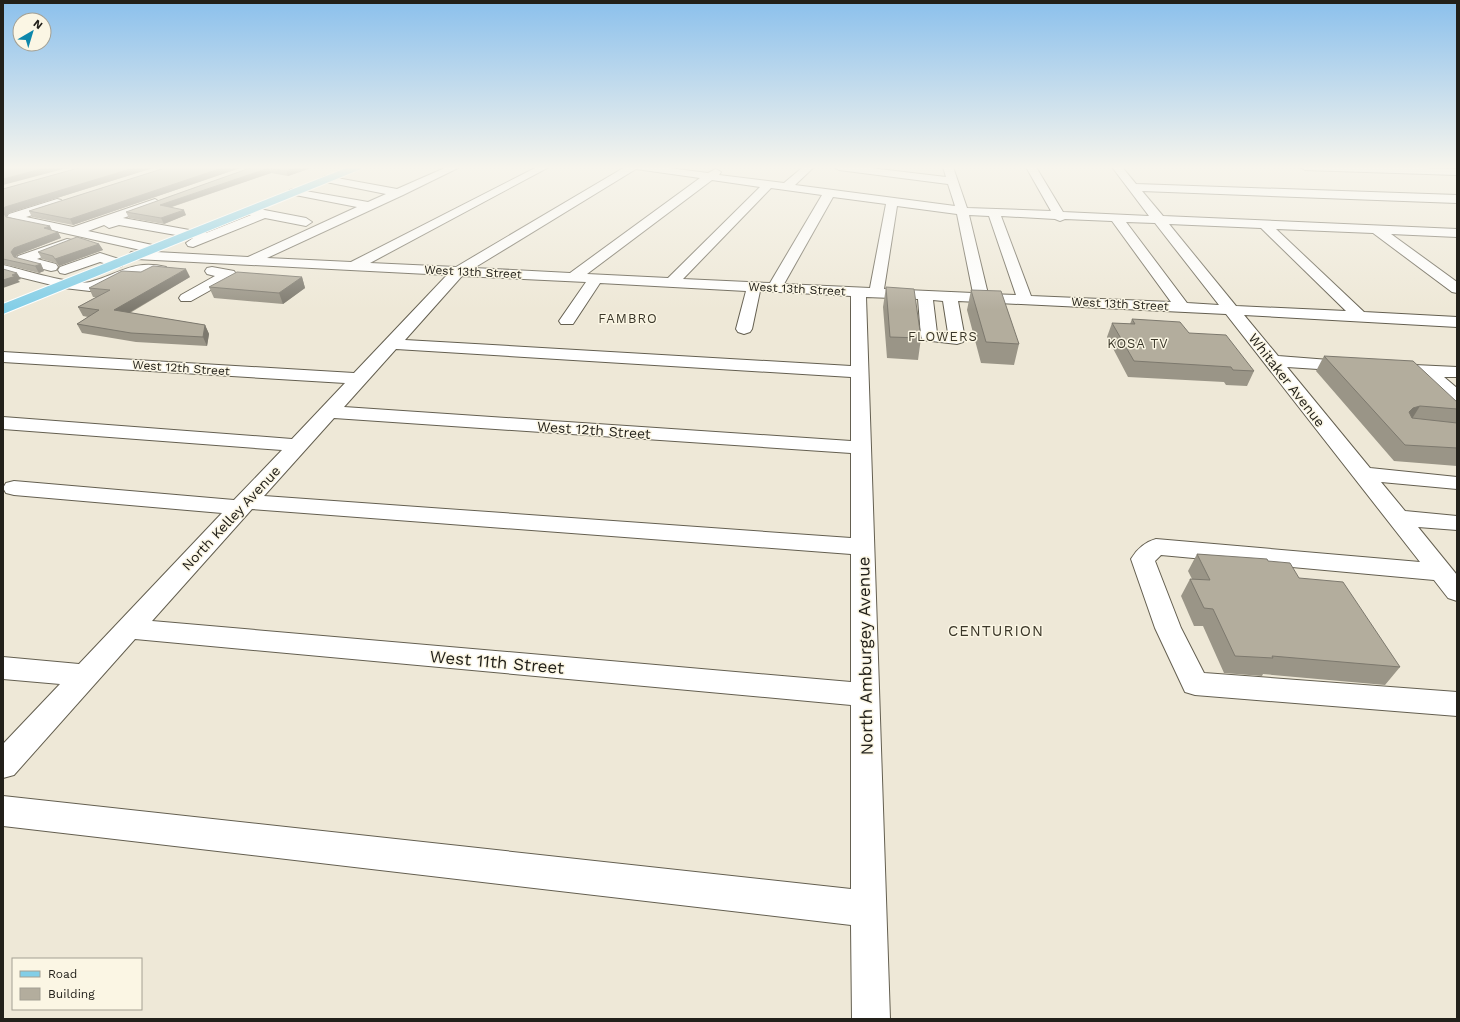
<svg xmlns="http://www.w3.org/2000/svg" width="1460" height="1022" viewBox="0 0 1460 1022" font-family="'Work Sans',sans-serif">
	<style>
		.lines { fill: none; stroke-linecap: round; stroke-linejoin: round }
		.minor-casing { stroke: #645f50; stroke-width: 2 }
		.major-casing { stroke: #fff; stroke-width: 2 }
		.minor { fill: #fff; fill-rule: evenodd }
		.major { fill: #82cee7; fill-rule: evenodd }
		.wall { fill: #9a9587 }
		.shaded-wall { fill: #7d796e }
		.building { fill: #b3ad9d; stroke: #7d796e }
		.labels { text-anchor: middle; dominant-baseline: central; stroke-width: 3; stroke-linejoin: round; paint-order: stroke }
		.far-street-label { font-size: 12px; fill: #22201a; stroke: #fbf6e4 }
		.far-neighbourhood-label { font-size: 13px; letter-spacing: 1px; fill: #3a3628; stroke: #fbf6e4 }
		.street-label { font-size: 14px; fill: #22201a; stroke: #fbf6e4 }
		.neighbourhood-label { font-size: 15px; letter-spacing: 1px; fill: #3a3628; stroke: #fbf6e4 }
		.near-street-label { font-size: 17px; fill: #22201a; stroke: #fbf6e4 }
	</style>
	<rect width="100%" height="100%" fill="#eee8d7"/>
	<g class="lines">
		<g class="minor-casing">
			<path id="minor" d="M447 167H460L403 195 267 258 351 262 537 167H549L370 263 456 267 625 167H661L708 173 716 169 721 172 719 175 784 183 803 167H814L795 185 955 206 948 184 839 170 834 167H862L946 177 943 167H953L967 208 1051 211 1026 167H1036L1063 212 1149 216 1112 167H1122L1136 184 1457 195V203L1142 191 1163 216 1457 229V237L1391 234 1457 282V293L1452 292 1373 233 1276 229 1364 312 1457 317V327L1244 315 1278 356 1355 362 1358 366 1355 370 1349 371 1287 367 1370 468 1457 477V489L1381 482 1405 511 1457 516V530L1418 527 1457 575V601L1448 598 1434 580 1161 555 1155 561 1181 628 1204 673 1457 692V716L1195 695 1185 692 1155 628 1131 559C1137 549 1145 542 1156 539L1420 562 1226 314 958 301 965 339 963 342 957 344 923 340 921 337 918 299 866 297 890 1019H852L851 925 3 826V796L851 889V705L135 639 14 775 3 778V744L60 684 3 679V657L79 664 222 513 14 495 6 493 3 488 6 483 14 481 234 500 282 450 3 429V417L292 439 345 383 3 362V352L354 373 447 275 136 259 131 258 129 255 131 252 145 251 10 221 7 217 9 214 57 199 61 200 63 203 61 206 26 217 73 227 155 199 161 203 159 206 123 218 206 233 251 215 245 214 243 211 249 207 306 218 312 222 306 226 265 218 193 247 188 246 186 243 193 238 119 225 109 228 104 225 88 231 157 246 159 249 156 252 248 257 357 207 290 194 288 192 290 190 294 189 368 202 386 194 326 182 320 179 326 176 397 189ZM636 169 700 178 570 273 474 268ZM712 180 760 187 668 278 587 274ZM771 188 822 195 770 283 683 279ZM833 197 886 204 870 288 784 284ZM897 206 957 214 973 293 884 289ZM969 215 989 216 1016 295 988 294ZM1001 216 1055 219 1060 221 1065 219 1112 221 1171 302 1031 296ZM1126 222 1155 223 1219 305 1187 303ZM1169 224 1261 228 1346 311 1236 306ZM462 276 586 282 559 321 561 324H573L600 283 746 291 736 329 738 332 744 334 750 332 752 329 760 291 851 296V366L405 340ZM933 300 943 301 948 333H937ZM396 349 851 377V441L344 407ZM334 418 851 453V538L264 496ZM252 509 851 554V682L152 621Z
				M1300 167H1390L1457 169V175L1305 170Z
				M67 239 72 240 74 243 72 246 37 259 56 264 58 267 56 270 51 271 18 262 16 259 18 256Z
				M100 253 122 260 124 263 122 266 117 267 100 262 65 274 60 273 58 270 60 267Z
				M3 265C21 269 75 286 90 282 118 275 132 259 166 267L168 270 166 273 134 274 90 291 64 288 3 273Z
				M212 267 234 271 236 274 234 277 191 301H181L179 298 181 295 215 276 207 274 205 271 207 268Z
				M1393 364 1457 367V377H1444L1457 388V403L1451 402 1422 376 1387 373 1384 369 1387 365Z"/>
		</g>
		<g class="major-casing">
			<path id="major" d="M349 167H362L361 169 3 314V304Z"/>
		</g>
		<use href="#minor" class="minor"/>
		<use href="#major" class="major"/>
	</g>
	<path class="wall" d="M82 167H156L9 213 6 216 58 232 61 238 17 255 15 258 41 264 44 271 39 273 3 264V189Z
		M168 167H243L73 225 32 217 29 211Z
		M253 167H314L288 176 271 173 172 207 186 215 164 224 129 218 126 212Z
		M99 244 103 250 59 266 56 263 42 259 38 252Z
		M190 277 130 313 205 325 209 334 207 346 136 342 82 333 77 324 88 317 83 316 78 307 96 297H93L89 288Z
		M302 277 305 288 283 304 214 298 209 287Z
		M886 287 921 338 918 360 887 358 883 307Z
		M971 290 1019 344 1014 365 981 363 967 310Z
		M1132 319 1189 333 1254 371 1247 386 1226 385 1224 382 1128 377 1107 337 1112 323 1130 324Z
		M1324 356 1457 402V421L1456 423H1457V466L1394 461 1316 371Z
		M1197 554 1268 561 1299 578 1400 667 1385 685 1263 674 1262 676 1224 673 1203 626H1194L1181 596 1190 579H1192L1188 571Z"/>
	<path class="shaded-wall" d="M49 167H71L3 185V179Z
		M137 167H156L9 213 6 217 3 213V210L5 207Z
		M225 167H243L73 225 70 219Z
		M298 167H314L288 176 286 171Z
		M269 168 271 173 162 210 160 205Z
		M184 210 186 215 164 224 161 218Z
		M50 226 53 232 44 228Z
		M58 232 61 238 17 255 15 258 18 263 11 252 14 248Z
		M99 244 103 250 59 266 55 259Z
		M41 264 44 271 39 273 35 266Z
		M186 269 190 277 118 319 114 310Z
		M17 273 21 279 18 280 20 282 3 288V280L12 275Z
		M302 277 305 288 283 304 279 293Z
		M205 325 209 334 207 346 203 337Z
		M1420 406 1410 422 1409 412 1413 408Z"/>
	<path class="building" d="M3 167H49L3 179Z
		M82 167H137L5 207 3 210V189Z
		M168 167H225L70 219 29 211Z
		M253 167H298L286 171 269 168 160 205 184 210 161 218 126 212Z
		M3 212 6 217 50 226 44 228 58 232 14 248 11 252 14 257 41 264 35 266 3 259Z
		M77 237 99 244 55 259 53 256 38 252Z
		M153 266 186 269 114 310 205 325 203 337 131 333 77 324 99 310 78 307 110 290 89 288 122 271 141 272Z
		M3 269 17 273 12 275 16 276 3 280Z
		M237 272 302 277 279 293 209 287Z
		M886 287 914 289 921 338 890 337Z
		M971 290 1001 291 1019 344 986 342Z
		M1132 319 1180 322 1189 333 1226 335 1254 371 1233 370 1231 367 1134 361 1112 323 1135 324Z
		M1324 356 1413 361 1457 402V409L1420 406 1413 408 1409 412 1412 418 1457 423V448L1405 445Z
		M1197 554 1267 559 1268 561 1290 563 1299 578 1343 582 1400 667 1272 656 1273 658 1235 656 1213 609 1204 608 1190 579 1210 580Z"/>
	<linearGradient id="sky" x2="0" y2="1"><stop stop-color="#8bc0ec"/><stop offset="0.54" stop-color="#f7f5ed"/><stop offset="1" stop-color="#f7f5ed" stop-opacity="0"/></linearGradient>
	<rect width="1460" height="310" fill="url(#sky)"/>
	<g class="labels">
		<g class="far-street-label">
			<text transform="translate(473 272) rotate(3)">West 13th Street</text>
			<text transform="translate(797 289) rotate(3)">West 13th Street</text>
			<text transform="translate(1120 304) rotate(3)">West 13th Street</text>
			<text transform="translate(181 368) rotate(4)">West 12th Street</text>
		</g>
		<g class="far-neighbourhood-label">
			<text x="628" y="318">FAMBRO</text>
			<text x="943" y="336">FLOWERS</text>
			<text x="1138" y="343">KOSA TV</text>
		</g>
		<g class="street-label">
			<text transform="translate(1287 380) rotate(52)">Whitaker Avenue</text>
			<text transform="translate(594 430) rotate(4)">West 12th Street</text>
			<text transform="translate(231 518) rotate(-47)">North Kelley Avenue</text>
		</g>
		<g class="neighbourhood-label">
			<text x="996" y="631">CENTURION</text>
		</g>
		<g class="near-street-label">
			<text transform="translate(865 656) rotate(-91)">North Amburgey Avenue</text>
			<text transform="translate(497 662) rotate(5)">West 11th Street</text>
		</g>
	</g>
	<rect width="1460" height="1022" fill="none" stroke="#22201a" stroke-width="8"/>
	<rect x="12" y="958" width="130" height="52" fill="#fbf6e4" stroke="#a4a093"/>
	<rect x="20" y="971" width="20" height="6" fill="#82cee7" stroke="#a4a093"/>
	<text x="48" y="978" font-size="12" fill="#22201a">Road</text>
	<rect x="20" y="988" width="20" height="12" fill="#b3ad9d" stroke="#a4a093"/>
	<text x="48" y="998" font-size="12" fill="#22201a">Building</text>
	<g transform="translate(32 32) rotate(38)"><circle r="19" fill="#fbf6e4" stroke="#a4a093"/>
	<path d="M0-3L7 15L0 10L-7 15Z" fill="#0d87ab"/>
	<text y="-6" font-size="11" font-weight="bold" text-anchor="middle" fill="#22201a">N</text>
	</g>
</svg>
